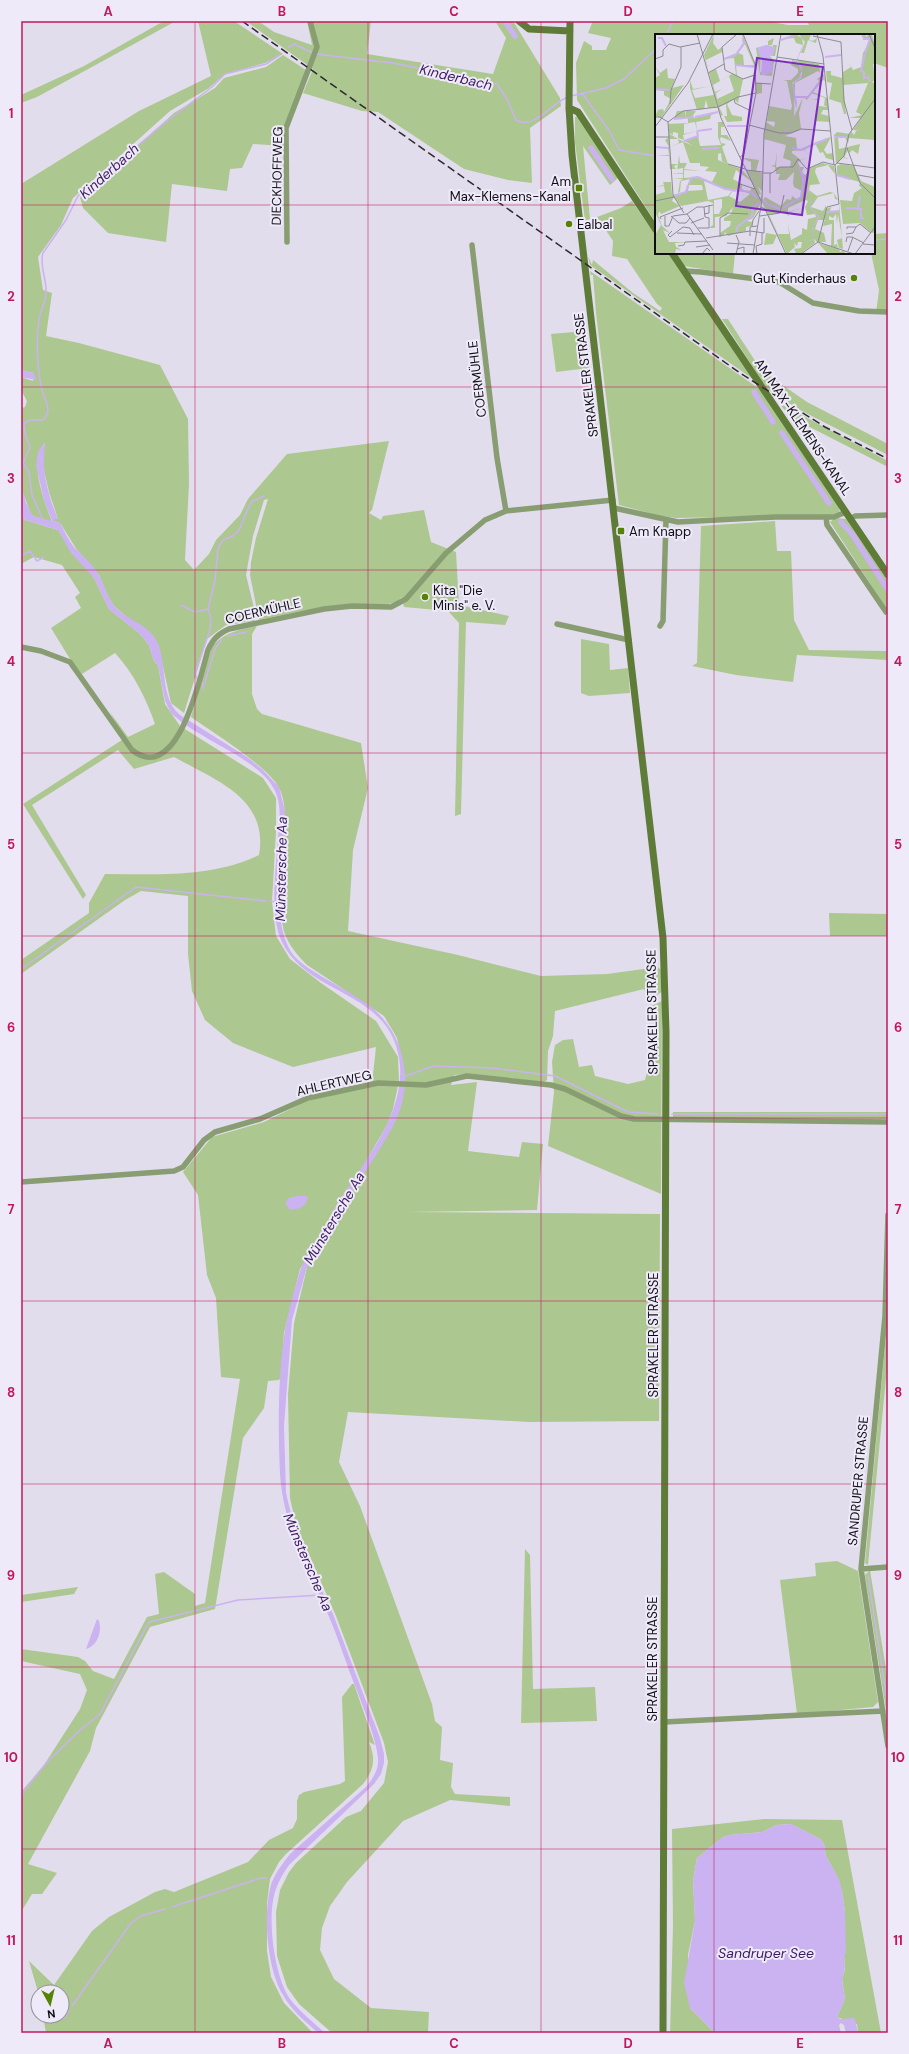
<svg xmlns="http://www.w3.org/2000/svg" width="909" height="2054" viewBox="0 0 909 2054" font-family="'DM Sans',sans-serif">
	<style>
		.green { fill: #adc791 }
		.water { fill: #cbb2f0 }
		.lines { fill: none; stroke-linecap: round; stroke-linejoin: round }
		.stream { stroke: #cbb2f0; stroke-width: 1.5 }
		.canal { stroke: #cbb2f0; stroke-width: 5.5 }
		.minor { stroke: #889d71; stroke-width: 5.5 }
		.secondary { stroke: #5e7c38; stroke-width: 7 }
		.rail { stroke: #2c292f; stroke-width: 1.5; stroke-dasharray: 8 4; stroke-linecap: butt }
		.grid { fill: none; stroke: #c2185b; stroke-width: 1; stroke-opacity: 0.55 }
		.poi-dot { fill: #578208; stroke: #efeaf9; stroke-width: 1.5 }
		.labels { text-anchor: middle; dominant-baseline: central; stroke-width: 4; stroke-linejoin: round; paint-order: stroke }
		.street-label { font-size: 13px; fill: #100e13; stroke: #efeaf9 }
		.poi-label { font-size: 13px; fill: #100e13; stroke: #efeaf9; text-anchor: start }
		.water-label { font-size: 14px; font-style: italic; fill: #3d1b61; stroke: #efeaf9 }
		.inset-river { fill: none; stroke: #cbb2f0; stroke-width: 2 }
		.inset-road { fill: none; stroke: #8e8a95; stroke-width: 1 }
		.view { fill: #7b2cbf; fill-opacity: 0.15; stroke: #7b2cbf; stroke-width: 2 }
		.inset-edge { fill: none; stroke: #100e13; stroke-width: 2 }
		.neatline { fill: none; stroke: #c2185b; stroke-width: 1.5 }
		.grid-label { font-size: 13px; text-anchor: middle; font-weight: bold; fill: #c2185b }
	</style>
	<rect width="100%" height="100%" fill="#e2ddec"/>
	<path class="green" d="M164 21H176L37 97 21 103V95L84 66Z
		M198 21H234L283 54 265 63 225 74 209 88 170 111 73 198 61 225 38 257 43 290 52 293 46 336 79 343 160 365 188 419 189 484 185 560 194 570 209 554 216 540 240 515 248 499 287 454 389 441 372 510 369 513 381 520 383 516 424 510 431 542 456 552 459 605 509 616 505 625 466 622 461 814 455 816 459 623 448 611 404 607 402 597C391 608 375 604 361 604 326 604 293 613 259 620L250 575 251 562 256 538 268 499 264 500 253 536 246 575 256 616 254 621 226 625 207 639 184 713 171 703 158 644 114 606 108 596 99 575 77 550 60 523 54 521V519H58L49 492 42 462 45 443C27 458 45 503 52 522L33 516C27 509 27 497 21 492V408L25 407 27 401 21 390V377L33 381 34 373 21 370V184L139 111 211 76Z
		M246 21H258L274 32 312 45 307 21H371L367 54 493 74 506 38 495 21H513L560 98 561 106 530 128 532 183 508 180 464 169 378 112 362 111 303 93 313 69Z
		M593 21H767L788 25H809L807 21H888V68L874 63V35H656V223L577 100 576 63 584 41 592 46V50H606L611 38 588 33Z
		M283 55 306 70 283 146 253 144 242 168 230 169 227 191 172 184 166 242 108 233 83 208 80 197 174 113 215 88 224 78 266 67Z
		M575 117H577L618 178 610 185 583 146 590 219 585 221 575 142Z
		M632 201 656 236V253H668L753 379 590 265 588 256 592 265 593 260 633 293 660 311 662 308 657 304 627 259 612 256 613 241 597 217 621 208Z
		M888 233V313H876L879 290 871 253H874V234Z
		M675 253H735L733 274 684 266Z
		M590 271 761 390 840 508 839 513 832 515 676 518 661 516 619 505 596 313 593 275H591Z
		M722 319H728L761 370 807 402 888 444V455L800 410 767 389Z
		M585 331 589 368 556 372 551 334Z
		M779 403 888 461V467L790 417Z
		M21 517 25 520 58 530 94 578 109 609 140 634 149 645 154 661 158 665 165 704 180 726 263 778 276 798V831L272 902 276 936 290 959 321 983 376 1021 398 1057 399 1081 393 1109 387 1125 358 1175 339 1200 327 1228 300 1269 284 1333 281 1377 279 1380 268 1381 264 1408 243 1438 215 1609 150 1627 96 1728 90 1751 28 1864 57 1873 42 1894H32L21 1912V1792L44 1765 80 1709 87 1690 80 1674 21 1661V1649L78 1657 85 1661 93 1671 114 1679 147 1617 159 1614 155 1574 164 1572 195 1594V1606L205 1603 240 1379 221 1377 216 1298 207 1275 198 1195 183 1172 212 1137 264 1122 307 1101 367 1087 373 1075 376 1047 293 1067 233 1043 205 1020 192 991 188 954V896L141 891 125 900 21 974V960L89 913V903L105 874C156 874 212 878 259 855 269 798 215 780 174 757L134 769 118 750 32 805 86 895 83 899 23 804 125 738 109 711 128 737 155 724C146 698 134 674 115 653L82 674 70 659 51 628 81 608 75 597 80 593 62 565 34 557 21 564Z
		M835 518 846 519 888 581V611L830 522Z
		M775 521 777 551H791L794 620 809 650 888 651V660L797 655 793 682 736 675 692 666 697 663 701 526Z
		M257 626 252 634V694L257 709 262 714 361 743 368 788 353 850 348 931 458 955 541 976 607 974 658 967 661 970 663 991 648 1001 644 989 555 1011 553 1036 548 1051 547 1080 544 1082 466 1074 454 1075 451 1085 477 1082 468 1151 519 1157 522 1142 543 1144 537 1210 406 1212 660 1214 659 1421 529 1422 348 1412 339 1462 360 1506 432 1704 435 1721 442 1727 440 1760 453 1763 451 1787 455 1794 510 1797V1806L450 1800 403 1821 347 1882 330 1906 322 1928 320 1950 334 1979 371 2008 429 2012 428 2033H332L299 2004 287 1987 277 1956 276 1912 280 1890 289 1872 296 1863 346 1817 361 1811 384 1783 388 1762 384 1743 336 1616 296 1525 290 1498 288 1394 294 1323 308 1263 336 1223 340 1209 391 1129 400 1108 405 1076 397 1038 384 1016 307 965C299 957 292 949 287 939 275 916 283 859 284 833 285 818 286 801 279 788 270 768 211 731 191 717L212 646C225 632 239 630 257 626Z
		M581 639 609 644 610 670 628 668 630 693 589 696 581 693Z
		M829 913 888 914V936H830Z
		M662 1001 661 1194 548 1146 554 1092 552 1062 555 1045 563 1040 573 1039 579 1067 592 1065 595 1076 628 1084 645 1080 656 1037 651 1006Z
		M673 1112H888V1119L673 1118Z
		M887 1324 888 1357 868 1565 865 1563Z
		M525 1549 530 1555 533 1689 595 1687 597 1721 521 1723Z
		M837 1561 858 1571 878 1702 873 1707 797 1714 780 1580 816 1576 815 1563Z
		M870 1570 888 1682V1723L865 1575Z
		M78 1587 74 1594 21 1602V1595Z
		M352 1684H354L375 1745 369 1742C376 1759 374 1770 363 1784L286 1854 279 1862 270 1879 267 1903V1951L271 1977 284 2003 313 2033H46L43 2016H62V1992H38L29 1961 54 1985 92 1931 109 1917 155 1892 165 1889 174 1892 248 1862 269 1840 293 1828 297 1819V1801L299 1795 304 1792 340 1784 345 1781 342 1697Z
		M764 1819 842 1820 881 2033H858L857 2024 837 2017 845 1999 842 1979 845 1969 844 1956 845 1954V1912L842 1891 836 1874 826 1856 824 1844 820 1839 791 1824 776 1825 763 1832 730 1835 723 1837 697 1858 693 1881 695 1921 688 1955 690 2008 715 2033H670L673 1926 672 1829Z"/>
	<path class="water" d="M21 370 34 373 36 380 21 377Z
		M44 443 45 445C41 470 48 495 58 519H55L54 521 60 523C65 532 70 544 78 551 85 558 93 565 98 574 105 585 107 599 117 609 128 620 146 624 155 638 169 661 158 696 180 715L247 757 262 769 279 787 285 811 280 916C282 930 285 944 294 956 303 966 315 972 326 979 340 987 354 995 367 1004 400 1027 412 1070 401 1107 391 1138 358 1181 340 1209L336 1223 307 1267 292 1320 284 1426 286 1493 296 1535 333 1614 380 1738 384 1754V1763L381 1774 374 1784 289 1865C284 1872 279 1880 276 1889 266 1915 274 1976 290 1999 300 2012 313 2022 325 2033H318C305 2021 291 2010 283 1995 267 1969 262 1911 272 1882 276 1872 283 1863 290 1854L367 1786C373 1778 379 1770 378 1758 376 1738 365 1713 358 1693 347 1667 339 1639 327 1612 307 1565 283 1526 280 1473 278 1432 278 1377 284 1337 287 1315 294 1292 300 1271 304 1259 313 1250 320 1240 327 1227 331 1213 339 1201 369 1155 419 1097 393 1038 372 991 304 989 282 942 269 915 276 869 278 838 280 816 283 798 268 780 245 753 197 738 171 713L165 701 158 665 154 661 149 645 140 634 109 609 94 578 71 553 58 530 25 520 21 517V492L24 494 26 503 33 516 52 521 44 500 36 465 38 452Z
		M297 1196H306L308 1198C306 1207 299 1209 290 1210L285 1203 289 1198Z
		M97 1619 99 1621C102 1631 98 1646 86 1649Z
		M791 1824 820 1839 824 1844 826 1856 839 1879 842 1891 845 1912 846 1953 844 1956 845 1967 842 1980 845 1999 837 2017C843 2022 849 2016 855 2019L858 2033H846L844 2025 841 2023 839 2025 841 2033H715L690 2008 684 1983 695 1921 693 1881 697 1858 723 1837 730 1835 763 1832 776 1825Z"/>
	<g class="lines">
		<path class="stream" d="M666 35 673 21
			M289 47 294 44 313 53
			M316 54 393 63 497 84 507 99 516 120C534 131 552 102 568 97
			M582 93 610 132 619 150 656 156
			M571 96 606 88 624 79 656 49
			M874 240 888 239
			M43 520 32 495 29 472 23 463 30 447 25 434 24 423 30 420H43C54 410 43 397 41 386 37 364 36 341 39 319 41 310 46 301 46 292 47 279 39 266 43 253L66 220 78 196 168 120 212 87 225 74 266 64 280 55
			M21 556 30 551 37 561 44 557
			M181 605 195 612 208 609
			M228 636 246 632
			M197 679 195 673 210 630 211 619 208 609 215 581 218 548 223 540 233 536 239 530 251 502 264 496
			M202 682 203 689
			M204 685 215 649 222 639
			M270 901 276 902
			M21 969 136 887 266 901
			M403 1077 433 1066 492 1068 555 1076 628 1112 658 1114
			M672 1114H888
			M868 1576 888 1707
			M21 1795 47 1762 79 1731 100 1714 149 1622 238 1600 321 1595
			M172 1907 261 1878H266
			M72 2006 131 1923 141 1916 165 1909
			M63 2019 69 2011"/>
		<path class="canal" d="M505 21 515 36
			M591 148 612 179
			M754 392 773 422
			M782 433 829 503
			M841 522 852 534 888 590"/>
		<path class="minor" d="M287 242 286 128 317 47 310 21
			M472 245 497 458 506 511
			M684 271 701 272 779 282 813 303 859 311 888 312
			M614 508 678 522 775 517H834L846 512
			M826 517 827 525 886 612
			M850 519 855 516 888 515
			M557 624 629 640
			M660 626 663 621 666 520
			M21 647 41 651 70 662 132 750C178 786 200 677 208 650 213 639 218 634 229 629L324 609 352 606 391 607 406 599 446 553 485 520 506 511 613 500
			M21 1182 174 1171 183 1167 204 1140 215 1132 260 1119 308 1098 378 1083 426 1085 467 1076 551 1085 565 1089 621 1116 634 1119 888 1122
			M888 1215 885 1316 861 1569 888 1746
			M861 1569 888 1567
			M664 1722 883 1711"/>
		<path class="secondary" d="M519 21 529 29 570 31
			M570 21 569 108 572 155 663 938 666 1032 663 2033
			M569 108 578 112 656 230
			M672 253 888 575"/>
		<path class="rail" d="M242 21 740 373 825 427 888 459"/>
	</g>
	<path class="grid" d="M195 21V2033M368 21V2033M541 21V2033M714 21V35M21 205H656M874 205H888M714 253V2033M21 387H888M21 570H888M21 753H888M21 936H888M21 1118H888M21 1301H888M21 1484H888M21 1667H888M21 1849H888"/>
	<g class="poi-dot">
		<rect x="575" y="184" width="8" height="8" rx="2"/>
		<circle cx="569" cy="224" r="4"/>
		<circle cx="854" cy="278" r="4"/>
		<rect x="617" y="527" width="8" height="8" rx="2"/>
		<circle cx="425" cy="597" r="4"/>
	</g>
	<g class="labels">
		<g class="street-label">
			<text transform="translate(277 176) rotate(-89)">DIECKHOFFWEG</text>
			<text transform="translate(586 375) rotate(-97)">SPRAKELER STRASSE</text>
			<text transform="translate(477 379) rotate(-97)">COERMÜHLE</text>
			<text transform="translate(803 427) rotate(56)">AM MAX-KLEMENS-KANAL</text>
			<text transform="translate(263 611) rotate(-13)">COERMÜHLE</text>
			<text transform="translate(652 1012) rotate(-91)">SPRAKELER STRASSE</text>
			<text transform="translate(334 1083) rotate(-13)">AHLERTWEG</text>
			<text transform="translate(653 1335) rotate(-90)">SPRAKELER STRASSE</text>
			<text transform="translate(858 1481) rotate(-85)">SANDRUPER STRASSE</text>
			<text transform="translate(652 1659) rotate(-90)">SPRAKELER STRASSE</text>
		</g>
		<g class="poi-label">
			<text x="571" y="181" text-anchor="end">Am<tspan x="571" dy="15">Max-Klemens-Kanal</tspan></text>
			<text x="577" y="224">Ealbal</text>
			<text x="846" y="278" text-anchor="end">Gut Kinderhaus</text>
			<text x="629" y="531">Am Knapp</text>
			<text x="433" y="590">Kita "Die<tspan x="433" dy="15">Minis" e. V.</tspan></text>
		</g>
		<g class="water-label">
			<text transform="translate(456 77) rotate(13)">Kinderbach</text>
			<text transform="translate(109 171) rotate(-42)">Kinderbach</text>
			<text transform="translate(281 869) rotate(-89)">Münstersche Aa</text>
			<text transform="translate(334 1218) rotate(-59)">Münstersche Aa</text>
			<text transform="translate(308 1562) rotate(67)">Münstersche Aa</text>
			<text x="766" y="1953">Sandruper See</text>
		</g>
	</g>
	<g transform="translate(655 34)">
		<rect width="220" height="220" fill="#e2ddec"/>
		<path d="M59 0 58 9 63 16 67 13V18L51 26 54 38 49 21ZM87 0 100 30V49H107V59L102 60 101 59 100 41 88 45 83 69 79 65 72 70 77 81 87 83V87L72 88 69 82H72L71 70 64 73 68 81 66 82 64 78 56 81 55 85 41 88 42 97 40 88 29 90V100L42 97 28 101 29 106 23 104V99L18 98V101L14 99 13 90 33 89V84L19 85 22 77H30V83L31 77H41L37 83 40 84 64 78 54 39 61 35 65 47 77 40 81 41 79 24 69 25 80 22 88 10ZM90 10 99 31H89L88 21 83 19ZM81 31 100 33V40L87 45 82 42ZM74 42 79 57 62 65 61 59 67 55 60 58 58 51ZM140 0 147 4 148 11 141 9 139 4 128 5ZM144 0H156L154 6 158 7 162 4 161 9 158 8 157 13 158 8 153 6 149 19H146L150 8ZM206 0H210L211 3 213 2 211 0H220L217 1 220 10V30H218L220 46 217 48 220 50V106L194 104 193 110 190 103H183L184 115 205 110 203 120 197 116 195 119 193 116 189 123 194 125 189 124 188 130 189 123 181 130 179 101 182 98 195 100 196 97 199 101 201 97H204L198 96 206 84H194L207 81 201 78 213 49 188 51 191 80H189L186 69 174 65 177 49 172 48 171 37H180H176V41L187 44 188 38 196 33 194 29 198 36 206 33 208 19 215 7 214 5 209 6ZM119 4 117 11H122L120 22H115L119 27 117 42 105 41 101 14 113 11V7ZM118 11V21L114 22 117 29 116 38 108 41 105 37 106 12ZM137 26 142 27 147 37 144 44 137 49 138 53V50L146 44 147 41V35L143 26 164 30 165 39 163 37 140 49 139 83 148 63 153 62 164 47 162 45 169 40 170 47 168 46 158 58 172 64 174 76H168L166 80 174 82 175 88 160 87 163 66H157L163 65 164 72 172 73 169 71 170 64 156 59 152 66 148 63 144 79 146 95 130 102 141 104 142 115H146L161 108 176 103 169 116 172 120 178 119V126L171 124 168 118 165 119 160 109 150 115 153 123 143 128 145 133H149L147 138 150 141 154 138 153 135 167 129 179 132 180 140 173 131 161 134 160 138 165 150 155 151 154 156 162 162 175 158 179 159 183 166 180 165 179 159 163 163 156 173 168 177 171 171V175L176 173 175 177H184V169L188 215 184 214 182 206 187 204 183 180 182 190 181 180 178 184 174 182V186H179V211L182 210 183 214 176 212 177 190 168 192 167 197 169 187 171 186H163L160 195 169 199 171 208H162L159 205 160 209 145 220H136L141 219 139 215 146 214 147 208H143L142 212 139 209 140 213 132 220 107 168 110 163 126 172 132 165 136 166 137 162 143 166 147 162V157L139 153 138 149 139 138 131 146H123L125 140H121L120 133 116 132 120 131 122 118 121 133H135L136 127 128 124 131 111 109 105 111 88 119 93 120 88 112 87 114 72 136 76 137 72 132 47 128 46H136L143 39V35L136 31ZM150 116 153 123 146 126 137 119V117ZM150 166 153 167 150 173 133 178V174ZM150 173 152 181 160 180 161 183 153 185 152 196 147 194V200L136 206 133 190 134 200H123L114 181 125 179V175L135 183 132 179ZM0 32 5 39 12 34 13 44 20 45 17 54 29 51 6 84 0 82 3 76 8 75 9 78 16 65 9 61V57L0 56V44L5 41ZM35 46 38 55 56 52 37 56 40 64 59 61 62 73 53 74 51 66 49 75 42 76 35 54ZM63 88H68L69 93H66V101H72L76 107 66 103 65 105 66 109 71 110 67 113 73 130 67 127 66 119 63 120V126L86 135 95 145 88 128 92 136H96V128L89 125 88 122 89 124 104 126 101 137 107 139V157L103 153 106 160 103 161 106 164 107 159V167L98 184 92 187 97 188V192L91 193V197L73 202 70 198 69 201 65 202V199L75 192 76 187H69V184L76 180 78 173 71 182 60 183V194H54L58 191V169L53 167 26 172 19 163 17 167 25 172 6 180 4 177 3 181 7 192 15 199 8 196 14 208H33L20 209 21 213 27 216 21 215 20 220H0V201L6 191 0 178V161L10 158 9 152 0 153 9 151 8 148H16L17 161 30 158 35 145 26 147 25 158 23 159 25 147 28 145H17L28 144V140H16L28 139V134L22 135 23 130 19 132 21 135H15L14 122 0 121H14L13 114H10L0 113H14L10 106 14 103 13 99 23 105H14L15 130H23L24 121 25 129H32L29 135 47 137 29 136V144L44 143 57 148 62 138 50 137 54 133 45 132V129H35L28 108 15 113 24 109 23 105 38 112 30 107 43 102 45 112 66 111 63 103ZM81 136 96 147 100 155 97 154 94 158 87 155V150L78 145ZM49 147 70 155 77 157 73 162 53 166ZM34 151H47L48 156 33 157ZM84 155 95 160 85 168 74 162 78 157 80 158ZM67 165V173L64 180H59V166ZM186 130 199 132 206 147 220 153V198L217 199 205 189 188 190 185 166 197 167 199 159 207 154 204 152 205 148 182 142V132ZM111 199 122 201 118 210 109 211ZM163 209 184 215 185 218 189 216 190 220H173Z" fill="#adc791" fill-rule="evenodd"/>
		<path d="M144 0 148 5 149 8 147 15 143 24 147 36V42L145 44 138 50 142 69 141 77 140 82 138 87 129 101 130 104 135 108 136 110V112L135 121 142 128 153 149 152 155 155 157 156 159V173L164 182V184L158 193 160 204 158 206 153 207 151 210 152 220 151 209 153 207 160 204 157 194 163 183 155 173 156 160 151 155 153 149 150 150 149 143V147L148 149 142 128 135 122 136 110 129 103V99L138 87 141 75 137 50 147 40 142 25 149 8ZM111 11 120 13 118 21 114 22 118 30 116 39 109 41 106 40 107 27 102 14Z" fill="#cbb2f0"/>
		<path class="inset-river" d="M208 0 209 5H215L210 19M3 4H7L11 12M126 6 143 0M82 19 89 9 88 6M210 20 206 37 209 38V44L213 43 215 48M170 23 186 21M69 25 82 20M80 31 99 33M0 55 15 56M140 63H153L169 43M40 83 63 78M19 85 39 83M72 92H93M42 97 57 95M179 103H192M29 107 43 102 42 97M90 108 93 95M0 113 13 114M137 114 146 116 172 105M47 115 64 114M182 141 195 145M34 150 36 144 43 143 70 155 96 158 102 164M19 162 31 158 33 151M107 168 110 167 112 170 125 175M128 174 146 163 149 143M191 174 206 175V184H209M203 174 205 162M171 178 185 177M81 198 83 192 97 182 98 173 104 169"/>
		<path class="inset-road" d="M42 0 66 84 106 167M82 0 67 13 70 36 88 45 100 41M162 0 168 22 179 131M214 0 220 14M158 2 186 8 189 67 197 96M122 23 169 30M0 25 8 22V16L14 10 25 13 45 9M53 39 69 30M100 49 116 50M79 65 80 69 96 77M15 70 16 56 26 33V13M0 83H5L13 88M13 88 28 77 63 73 83 63 101 59M13 88 18 161 29 179M94 91 124 99H136L146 95 176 97M0 93 33 49 58 0M0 103H14M192 114 205 149 220 164M85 123 89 120 101 59 100 30 88 0M182 129 220 134M73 130 90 135M180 131 189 122 194 100 220 65M91 136 108 138M108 139H117L125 133H138L143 125 152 135 168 128 180 131M203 141 220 144M85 150 100 155M115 159V139M0 167 19 163M106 173 110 175 131 220M32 180 42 173H49M49 180 54 179V171M10 182V192H14L18 182 32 180 58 216M16 182 24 189H31L35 184M105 182 125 179 129 161M6 185 5 183 28 174M36 189 49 184M97 192 98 186 104 177M43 194H54V184L50 183 49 173 58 171M192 195V193H201L205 190 216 199M17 197 13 201 15 203 28 193 35 194 39 201M22 199 47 200M191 200 198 199 201 193M81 201 84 208 81 220M95 202V193L102 192M65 203V184L73 179 93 180M51 204 95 197 109 199V184M163 208 199 220M191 208 192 203H197L209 209M72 209 100 211M208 210 220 211M23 212 29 211 30 208 52 207M41 213 55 211M82 215 89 213V220M193 217 198 203M47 220 52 214 55 217M98 220 107 166 109 100 126 0M102 220 101 212 107 210V199M146 220 163 208 172 173 184 170 180 131M200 220 220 193"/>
		<path class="view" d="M102 24 168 33 147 181 81 172Z"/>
		<rect width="220" height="220" class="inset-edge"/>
	</g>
	<rect width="909" height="2054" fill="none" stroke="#efeaf9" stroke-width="44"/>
	<g transform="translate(50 2004) rotate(172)"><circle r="19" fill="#efeaf9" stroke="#96929d"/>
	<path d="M0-3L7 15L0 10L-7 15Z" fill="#578208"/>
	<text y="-6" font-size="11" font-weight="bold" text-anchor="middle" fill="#100e13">N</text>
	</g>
	<rect x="22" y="22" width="865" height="2010" class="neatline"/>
	<g class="grid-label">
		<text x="108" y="16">A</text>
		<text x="282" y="16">B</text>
		<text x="454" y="16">C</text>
		<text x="628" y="16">D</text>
		<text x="800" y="16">E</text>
		<text x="11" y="118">1</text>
		<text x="898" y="118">1</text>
		<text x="11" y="301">2</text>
		<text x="898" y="301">2</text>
		<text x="11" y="483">3</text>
		<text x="898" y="483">3</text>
		<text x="11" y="666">4</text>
		<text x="898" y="666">4</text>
		<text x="11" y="849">5</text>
		<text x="898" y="849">5</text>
		<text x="11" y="1032">6</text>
		<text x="898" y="1032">6</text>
		<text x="11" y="1214">7</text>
		<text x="898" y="1214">7</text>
		<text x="11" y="1397">8</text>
		<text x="898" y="1397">8</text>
		<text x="11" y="1580">9</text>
		<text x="898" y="1580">9</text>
		<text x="11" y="1762">10</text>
		<text x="898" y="1762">10</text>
		<text x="11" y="1945">11</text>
		<text x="898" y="1945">11</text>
		<text x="108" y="2048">A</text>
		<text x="282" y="2048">B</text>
		<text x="454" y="2048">C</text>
		<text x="628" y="2048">D</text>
		<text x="800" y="2048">E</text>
	</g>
</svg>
